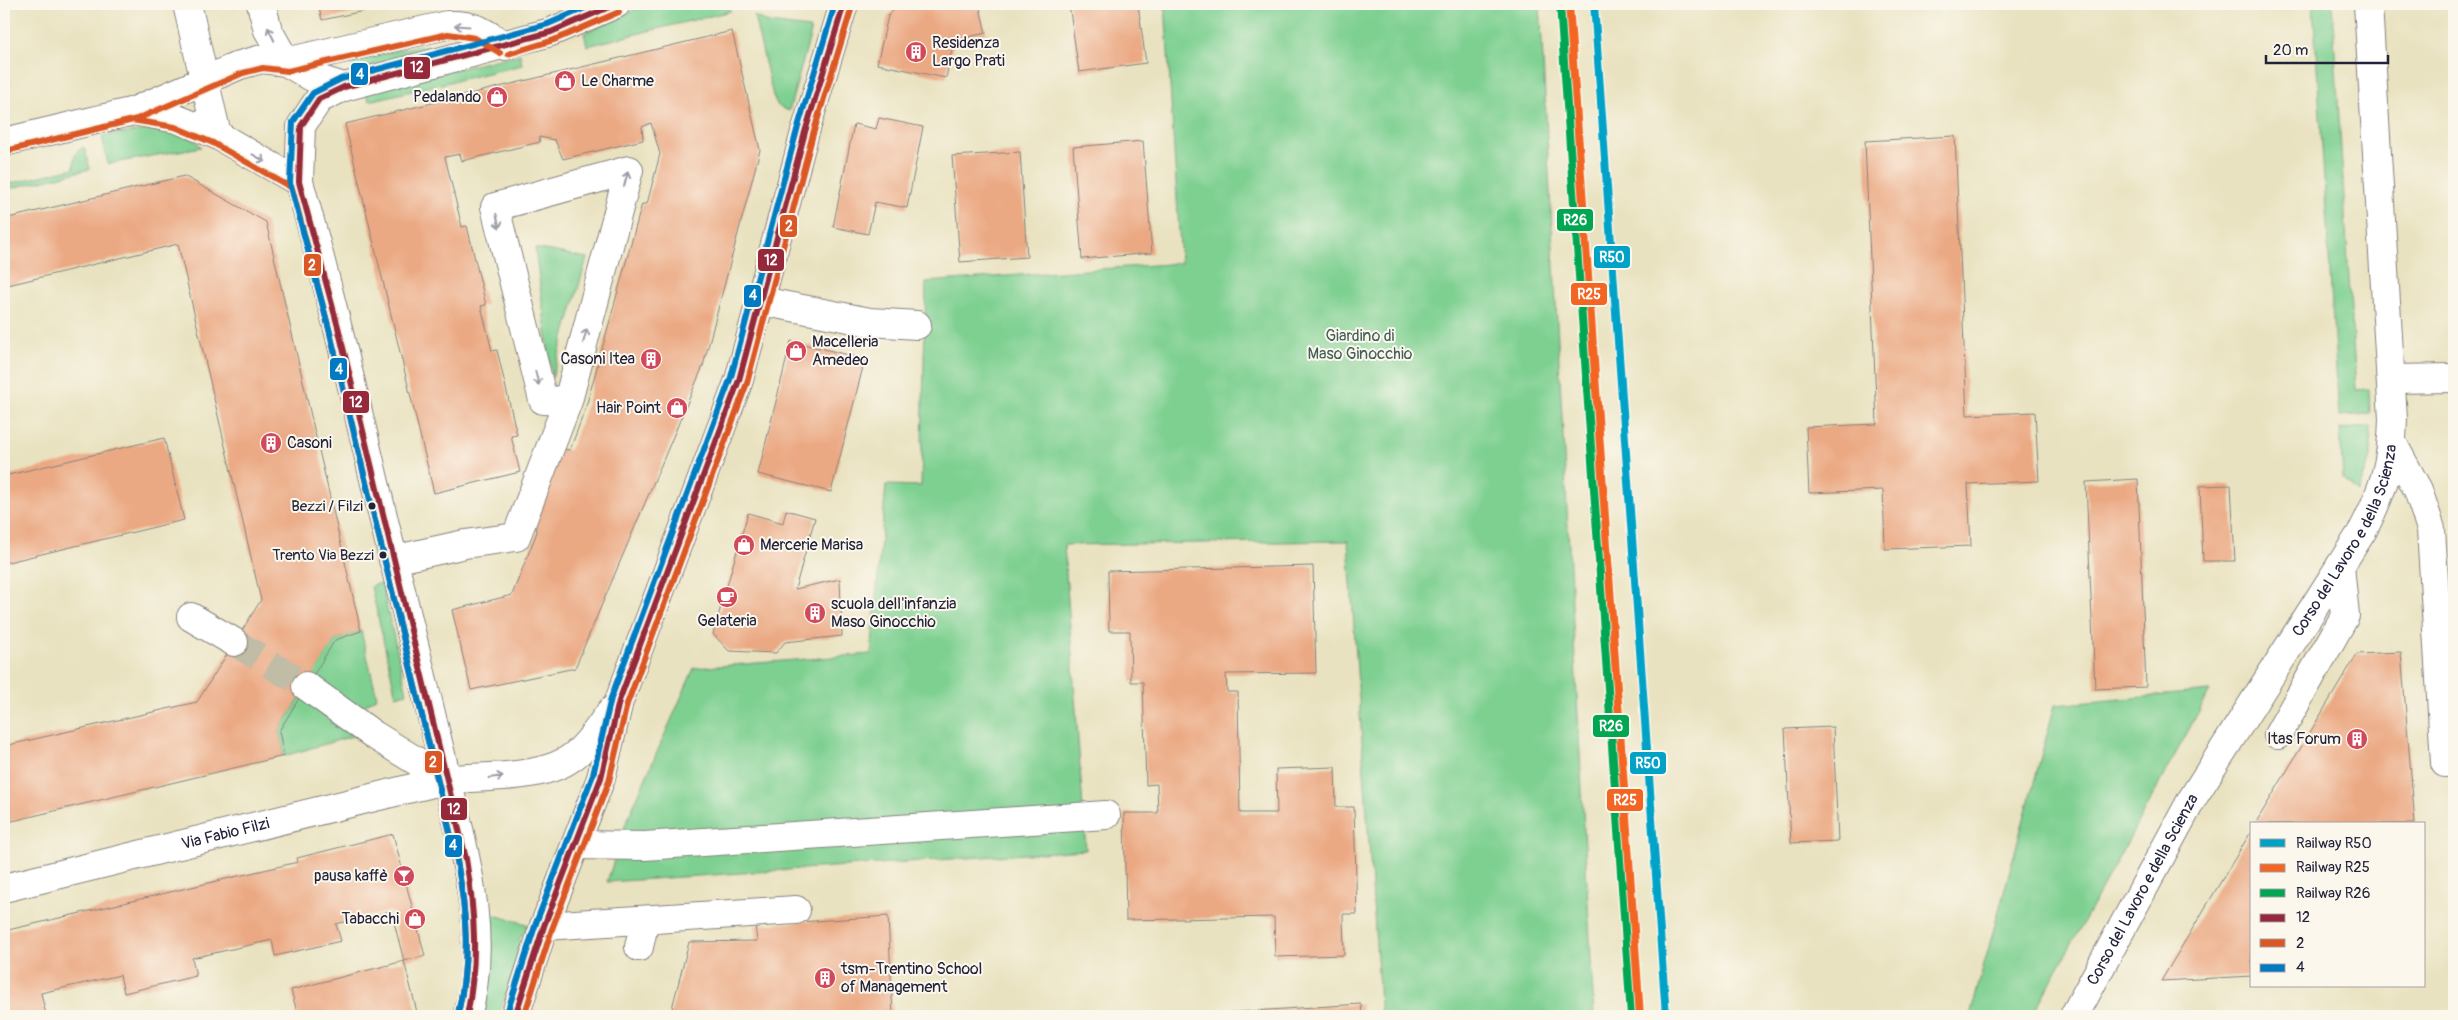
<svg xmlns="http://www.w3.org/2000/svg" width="2458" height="1020" viewBox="0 0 2458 1020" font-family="Pangolin,sans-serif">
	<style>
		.green { fill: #7ed091; stroke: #507966 }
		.building { fill: #eba983 }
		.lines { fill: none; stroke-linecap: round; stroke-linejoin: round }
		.minor-tunnel { stroke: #c1bca5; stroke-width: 28; stroke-dasharray: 28 14; stroke-linecap: butt }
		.minor-casing { stroke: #86827e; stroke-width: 30 }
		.minor { stroke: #fff; stroke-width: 28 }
		.bus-1-casing { stroke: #fbf7ec; stroke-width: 10 }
		.bus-2-casing { stroke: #fbf7ec; stroke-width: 10 }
		.bus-3-casing { stroke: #fbf7ec; stroke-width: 10 }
		.bus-1 { stroke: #95293b; stroke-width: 6 }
		.bus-2 { stroke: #db5826; stroke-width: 6 }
		.bus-3 { stroke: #007bc3; stroke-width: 6 }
		.rail-1-casing { stroke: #fbf7ec; stroke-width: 11 }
		.rail-2-casing { stroke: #fbf7ec; stroke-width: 11 }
		.rail-3-casing { stroke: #fbf7ec; stroke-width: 11 }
		.rail-1 { stroke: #02a2c7; stroke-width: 8 }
		.rail-2 { stroke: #f26522; stroke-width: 8 }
		.rail-3 { stroke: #00a651; stroke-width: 8 }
		.oneway { stroke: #9c9ca7 }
		.bus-dot { fill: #22223b; stroke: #fbf7ec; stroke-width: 2 }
		.labels { text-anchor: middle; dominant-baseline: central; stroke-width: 4; stroke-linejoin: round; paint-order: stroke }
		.bus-label { font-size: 15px; fill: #22223b; stroke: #fbf7ec; text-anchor: end }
		.poi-label { font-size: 16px; fill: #22223b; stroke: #fbf7ec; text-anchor: start }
		.park-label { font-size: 16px; fill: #425f59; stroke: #fbf7ec }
		.street-label { font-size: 16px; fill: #22223b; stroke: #fbf7ec }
		.line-badge { stroke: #fbf7ec; stroke-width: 2 }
		.badge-label { font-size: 14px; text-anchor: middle; font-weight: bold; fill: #fff }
	</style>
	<rect width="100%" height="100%" fill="#fbf7ec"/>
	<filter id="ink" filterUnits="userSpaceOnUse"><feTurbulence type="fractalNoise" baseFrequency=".02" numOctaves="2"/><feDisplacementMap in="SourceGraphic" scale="10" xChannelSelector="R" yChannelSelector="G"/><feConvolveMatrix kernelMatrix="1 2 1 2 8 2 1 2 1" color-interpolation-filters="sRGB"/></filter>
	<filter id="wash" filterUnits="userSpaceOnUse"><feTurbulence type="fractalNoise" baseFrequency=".0096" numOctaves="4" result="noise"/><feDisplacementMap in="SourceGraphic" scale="20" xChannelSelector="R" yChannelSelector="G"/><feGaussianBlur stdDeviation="1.12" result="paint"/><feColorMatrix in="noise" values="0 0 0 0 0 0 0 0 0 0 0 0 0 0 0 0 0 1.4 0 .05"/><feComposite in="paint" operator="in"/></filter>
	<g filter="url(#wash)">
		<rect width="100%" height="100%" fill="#e9e2c0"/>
		<path class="green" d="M648 4H724L731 11 587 46 584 33Z
			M1165 4H1540L1594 1016H1381L1348 541 1064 545 1086 850 607 882 626 823 694 668 871 654 886 485 921 486 926 282 1181 263Z
			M2313 4H2332L2356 390 2369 389 2370 414 2339 416Z
			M754 16 769 23 809 28 811 32 789 111 778 106 773 96Z
			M419 45 443 49 358 69 348 62Z
			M520 54 522 65 369 101 366 91Z
			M146 130C166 131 188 130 201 147L108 164 102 136Z
			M84 147 90 169 4 190V185L74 168C74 157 74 152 84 147Z
			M535 248 587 258 552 378Z
			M2371 427V457L2358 492 2343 478 2340 429Z
			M381 583 407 693 396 696 371 586Z
			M361 631 377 697 361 708 311 678 335 640Z
			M2210 691 2032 1016H1970L2055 705Z
			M302 695 336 725 356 735 284 756 279 731Z
			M490 914 527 924 524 935H521L519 940 522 942 499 1016H483C491 984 491 949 488 916Z"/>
		<g id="blocks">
			<path class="building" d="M318 4H391L392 5 322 20Z
				M898 4H979L986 33 954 40 946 78 877 64 888 16Z
				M1069 4H1138L1146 63 1079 72Z
				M732 31 760 150 703 366 575 668 471 690 452 610 512 595 537 532 535 522 560 449 570 450 586 407 642 204H647L660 154 651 123 642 127 643 140 563 159 555 140 539 137 540 142 462 161 460 154 445 157 462 227 467 226 486 305 481 306 492 351 497 350 517 435 511 436 520 472 434 493 345 124Z
				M879 118 923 127 907 208 875 202 868 234 833 227 854 124 876 129Z
				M1955 136 1967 415 2035 412 2039 481 1968 484 1971 546 1885 549 1883 490 1809 493 1806 427 1877 424 1865 141Z
				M1143 141 1152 253 1082 259 1073 147Z
				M1020 152 1027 257 960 262 952 156Z
				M184 176 266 222 361 631 335 640 279 731 284 756 4 823V746L197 702 261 600 178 244 4 286V219Z
				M791 341 865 359 831 492 758 474Z
				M164 438 184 520 4 563V476Z
				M2138 479 2146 687 2095 689 2086 482Z
				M2231 485 2235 561H2203L2200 486Z
				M786 510 815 518 795 589 840 579 842 636 785 642 776 653 729 651 713 634 748 513 783 523Z
				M1313 566 1316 673 1226 674 1227 692H1238L1240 813H1277L1276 769 1335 767 1336 807H1354L1357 914H1343L1344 955 1275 957 1274 917 1126 920 1124 813H1158L1157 784 1146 785 1143 682H1131L1130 631H1109L1108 571Z
				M2401 652 2415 824H2255L2357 654Z
				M1833 727 1838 841 1791 843 1785 729Z
				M2252 830V976L2161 981Z
				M393 834 425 956 404 961 418 1016H298L291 990 404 961 391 911 336 924 341 941 275 956 272 940 192 958 196 976 124 993 120 975 41 993 46 1015 4 1016V931L298 862 297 858Z
				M888 916 893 1016H670L689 942 757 941 755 925Z
				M1361 1004 1362 1016H1192V1015Z"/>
		</g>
	</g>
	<g filter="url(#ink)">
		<use href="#blocks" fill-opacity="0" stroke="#86827e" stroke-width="1"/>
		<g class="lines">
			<path class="minor-tunnel" d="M234 642 306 686"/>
			<g class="minor-casing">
				<g id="minor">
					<path d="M187 4 217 135"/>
					<path d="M261 4 268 30 286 62"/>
					<path d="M286 62 447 25C474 24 483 31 505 46"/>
					<path d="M134 111 177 119 217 135 299 182"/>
					<path d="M4 142 134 111 240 65 262 59 286 62 312 77 344 87"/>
					<path d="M761 301 870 322 917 325"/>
					<path d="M2391 379 2454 378"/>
					<path d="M2393 444 2418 490 2431 529 2445 763"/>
					<path d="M393 560 465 544 516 537 568 401 629 170 495 207 543 400 568 401"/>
					<path d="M191 617 234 642"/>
					<path d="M306 686 374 735 447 780"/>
					<path d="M2278 735 2345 616 2340 566"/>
					<path d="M576 845 644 846 1106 815"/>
					<path id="s1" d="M4 888 416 787C426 785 436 782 446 780 484 775 544 781 575 755 590 743 600 726 611 711"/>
					<path d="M544 926 796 910"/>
					<path d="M639 947 645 920"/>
					<path d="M467 1016C490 933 463 848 444 767 428 701 412 636 396 570 364 441 336 310 299 182L301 126 319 99 344 87 551 32 616 4"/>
					<path d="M515 1016 544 926 601 778 619 701 739 380 805 132 844 4"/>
					<path id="s2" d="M2074 1016 2192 799 2363 530C2383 491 2392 463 2393 419L2368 4"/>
				</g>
			</g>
			<use href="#minor" class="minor"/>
			<g class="bus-1-casing">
				<path id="bus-1" d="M467 1016C478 962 475 913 466 859L338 327 299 182 301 126 319 99 344 87 551 32 616 4
					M515 1016 544 926 601 778 619 701 739 380 805 132 844 4"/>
			</g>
			<g class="bus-2-casing">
				<path id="bus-2" d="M508 54 554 40 619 12
					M132 120 175 127 213 143 292 188 329 329 457 861C467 915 470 960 458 1014
					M6 151 137 119 243 73 263 68 288 71 448 34 475 38 500 53
					M524 1016 552 929 609 781 627 704 747 383 813 134 852 7"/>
			</g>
			<g class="bus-3-casing">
				<path id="bus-3" d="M507 1013 536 923 593 775 611 698 731 377 797 130 835 4
					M458 1014C470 960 467 915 457 861L329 329 290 183 293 122 313 93 341 79 548 24 594 4"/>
			</g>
			<use href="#bus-1" class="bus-1"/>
			<use href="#bus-2" class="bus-2"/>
			<use href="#bus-3" class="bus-3"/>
			<g class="rail-1-casing">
				<path id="rail-1" d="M1594 4 1666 1016"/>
			</g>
			<g class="rail-2-casing">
				<path id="rail-2" d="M1569 4 1640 1016"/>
			</g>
			<g class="rail-3-casing">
				<path id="rail-3" d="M1560 5 1631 1016"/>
			</g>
			<use href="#rail-1" class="rail-1"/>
			<use href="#rail-2" class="rail-2"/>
			<use href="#rail-3" class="rail-3"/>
		</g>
		<defs><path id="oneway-shaft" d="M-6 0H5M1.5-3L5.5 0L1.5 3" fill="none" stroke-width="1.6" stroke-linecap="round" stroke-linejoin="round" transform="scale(1.25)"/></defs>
		<g class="oneway">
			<use href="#oneway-shaft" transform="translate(462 26) rotate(-176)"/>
			<use href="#oneway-shaft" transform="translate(271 34) rotate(-116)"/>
			<use href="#oneway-shaft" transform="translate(259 158) rotate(29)"/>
			<use href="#oneway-shaft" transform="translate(626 179) rotate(-75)"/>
			<use href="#oneway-shaft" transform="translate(498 221) rotate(76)"/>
			<use href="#oneway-shaft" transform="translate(585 336) rotate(-75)"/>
			<use href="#oneway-shaft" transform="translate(537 378) rotate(76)"/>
			<use href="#oneway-shaft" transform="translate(496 777) rotate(-7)"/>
		</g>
	</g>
	<defs>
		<g id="building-disc" transform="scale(1.125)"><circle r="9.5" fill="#d1495b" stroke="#fbf7ec"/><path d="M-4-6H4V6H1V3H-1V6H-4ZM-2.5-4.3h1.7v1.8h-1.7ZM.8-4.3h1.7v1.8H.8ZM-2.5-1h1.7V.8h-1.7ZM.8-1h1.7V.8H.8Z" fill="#fff"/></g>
		<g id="shop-disc" transform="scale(1.125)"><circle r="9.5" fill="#d1495b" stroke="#fbf7ec"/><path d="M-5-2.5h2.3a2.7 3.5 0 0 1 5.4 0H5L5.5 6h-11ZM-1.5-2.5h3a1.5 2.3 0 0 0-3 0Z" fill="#fff"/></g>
		<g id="cafe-disc" transform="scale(1.125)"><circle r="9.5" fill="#d1495b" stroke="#fbf7ec"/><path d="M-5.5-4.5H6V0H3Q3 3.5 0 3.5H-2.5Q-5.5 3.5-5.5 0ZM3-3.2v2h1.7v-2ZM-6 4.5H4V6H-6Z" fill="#fff"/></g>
		<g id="bar-disc" transform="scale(1.125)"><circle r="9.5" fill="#d1495b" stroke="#fbf7ec"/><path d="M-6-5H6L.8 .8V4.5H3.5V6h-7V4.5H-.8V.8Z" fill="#fff"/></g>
	</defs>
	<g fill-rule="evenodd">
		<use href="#building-disc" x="916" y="52"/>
		<use href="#shop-disc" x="565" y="81"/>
		<use href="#shop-disc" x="497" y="97"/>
		<use href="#shop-disc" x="796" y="351"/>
		<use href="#building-disc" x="651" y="359"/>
		<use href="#shop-disc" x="677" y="408"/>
		<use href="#building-disc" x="271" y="443"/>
		<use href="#shop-disc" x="744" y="545"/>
		<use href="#cafe-disc" x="727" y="597"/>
		<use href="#building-disc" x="815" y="613"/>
		<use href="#building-disc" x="2357" y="739"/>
		<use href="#bar-disc" x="404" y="876"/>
		<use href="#shop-disc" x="415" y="919"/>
		<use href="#building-disc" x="825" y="978"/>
	</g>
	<g class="bus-dot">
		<circle cx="372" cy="506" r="4.5"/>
		<circle cx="383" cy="555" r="4.5"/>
	</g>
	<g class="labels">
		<g class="bus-label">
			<text x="363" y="506">Bezzi / Filzi</text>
			<text x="374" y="555">Trento Via Bezzi</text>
		</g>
		<g class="poi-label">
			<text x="932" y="43">Residenza<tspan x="932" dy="18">Largo Prati</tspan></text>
			<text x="581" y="81">Le Charme</text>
			<text x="481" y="97" text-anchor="end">Pedalando</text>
			<text x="812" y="342">Macelleria<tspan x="812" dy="18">Amedeo</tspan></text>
			<text x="635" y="359" text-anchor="end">Casoni Itea</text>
			<text x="661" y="408" text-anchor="end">Hair Point</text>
			<text x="287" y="443">Casoni</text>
			<text x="760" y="545">Mercerie Marisa</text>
			<text x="831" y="604">scuola dell'infanzia<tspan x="831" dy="18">Maso Ginocchio</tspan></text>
			<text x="727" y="621" text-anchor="middle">Gelateria</text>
			<text x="2341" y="739" text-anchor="end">Itas Forum</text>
			<text x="388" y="876" text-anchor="end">pausa kaffè</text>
			<text x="399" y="919" text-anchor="end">Tabacchi</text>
			<text x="841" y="969">tsm-Trentino School<tspan x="841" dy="18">of Management</tspan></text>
		</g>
		<g class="park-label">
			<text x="1360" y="336">Giardino di<tspan x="1360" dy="18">Maso Ginocchio</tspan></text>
		</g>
		<g class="street-label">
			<text stroke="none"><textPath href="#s2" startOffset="549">Corso del Lavoro e della Scienza</textPath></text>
			<text stroke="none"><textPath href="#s1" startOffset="228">Via Fabio Filzi</textPath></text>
			<text stroke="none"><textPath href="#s2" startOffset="144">Corso del Lavoro e della Scienza</textPath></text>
		</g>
	</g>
	<g class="line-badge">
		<rect x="403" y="56" width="28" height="24" rx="5" fill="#95293b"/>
		<rect x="350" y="62" width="19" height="24" rx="5" fill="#007bc3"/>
		<rect x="1556" y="208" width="38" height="24" rx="5" fill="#00a651"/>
		<rect x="779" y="214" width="19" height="24" rx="5" fill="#db5826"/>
		<rect x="1593" y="245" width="38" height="24" rx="5" fill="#02a2c7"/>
		<rect x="757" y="248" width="28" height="24" rx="5" fill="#95293b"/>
		<rect x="303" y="253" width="19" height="24" rx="5" fill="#db5826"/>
		<rect x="1570" y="282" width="38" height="24" rx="5" fill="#f26522"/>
		<rect x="743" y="284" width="19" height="24" rx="5" fill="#007bc3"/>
		<rect x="329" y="357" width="19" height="24" rx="5" fill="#007bc3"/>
		<rect x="342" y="390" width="28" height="24" rx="5" fill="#95293b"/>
		<rect x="1592" y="714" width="38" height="24" rx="5" fill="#00a651"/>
		<rect x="424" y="750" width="19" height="24" rx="5" fill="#db5826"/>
		<rect x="1629" y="751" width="38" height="24" rx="5" fill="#02a2c7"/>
		<rect x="1606" y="788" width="38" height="24" rx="5" fill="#f26522"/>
		<rect x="440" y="797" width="28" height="24" rx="5" fill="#95293b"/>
		<rect x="444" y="834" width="19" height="24" rx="5" fill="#007bc3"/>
	</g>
	<g class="badge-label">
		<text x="417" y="72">12</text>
		<text x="360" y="79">4</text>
		<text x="1575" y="225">R26</text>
		<text x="789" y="231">2</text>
		<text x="1612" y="262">R50</text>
		<text x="771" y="265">12</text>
		<text x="312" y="270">2</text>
		<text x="1589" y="299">R25</text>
		<text x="753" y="300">4</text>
		<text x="339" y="374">4</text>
		<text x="356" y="407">12</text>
		<text x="1611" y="731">R26</text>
		<text x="433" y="767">2</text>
		<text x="1648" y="768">R50</text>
		<text x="1625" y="805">R25</text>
		<text x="454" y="814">12</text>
		<text x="453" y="850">4</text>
	</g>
	<rect width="2458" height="1020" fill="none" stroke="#fbf7ec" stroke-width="20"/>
	<rect x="2250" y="822" width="175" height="165" fill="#fbf7ec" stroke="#a4a2a5"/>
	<rect x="2260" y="839" width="25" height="8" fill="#02a2c7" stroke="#a4a2a5"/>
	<text x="2296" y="848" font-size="15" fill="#22223b">Railway R50</text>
	<rect x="2260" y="864" width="25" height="8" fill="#f26522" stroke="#a4a2a5"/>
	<text x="2296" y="872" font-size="15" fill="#22223b">Railway R25</text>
	<rect x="2260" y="889" width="25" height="8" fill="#00a651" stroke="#a4a2a5"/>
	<text x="2296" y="898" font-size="15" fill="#22223b">Railway R26</text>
	<rect x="2260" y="914" width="25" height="8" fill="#95293b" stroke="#a4a2a5"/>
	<text x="2296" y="922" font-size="15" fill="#22223b">12</text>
	<rect x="2260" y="939" width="25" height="8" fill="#db5826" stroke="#a4a2a5"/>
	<text x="2296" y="948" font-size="15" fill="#22223b">2</text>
	<rect x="2260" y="964" width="25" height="8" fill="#007bc3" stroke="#a4a2a5"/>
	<text x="2296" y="972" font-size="15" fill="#22223b">4</text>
	<path d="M2266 55v8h122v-8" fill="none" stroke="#22223b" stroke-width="2.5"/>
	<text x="2273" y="55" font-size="15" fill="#22223b" stroke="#fbf7ec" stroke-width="4" paint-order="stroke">20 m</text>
</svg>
